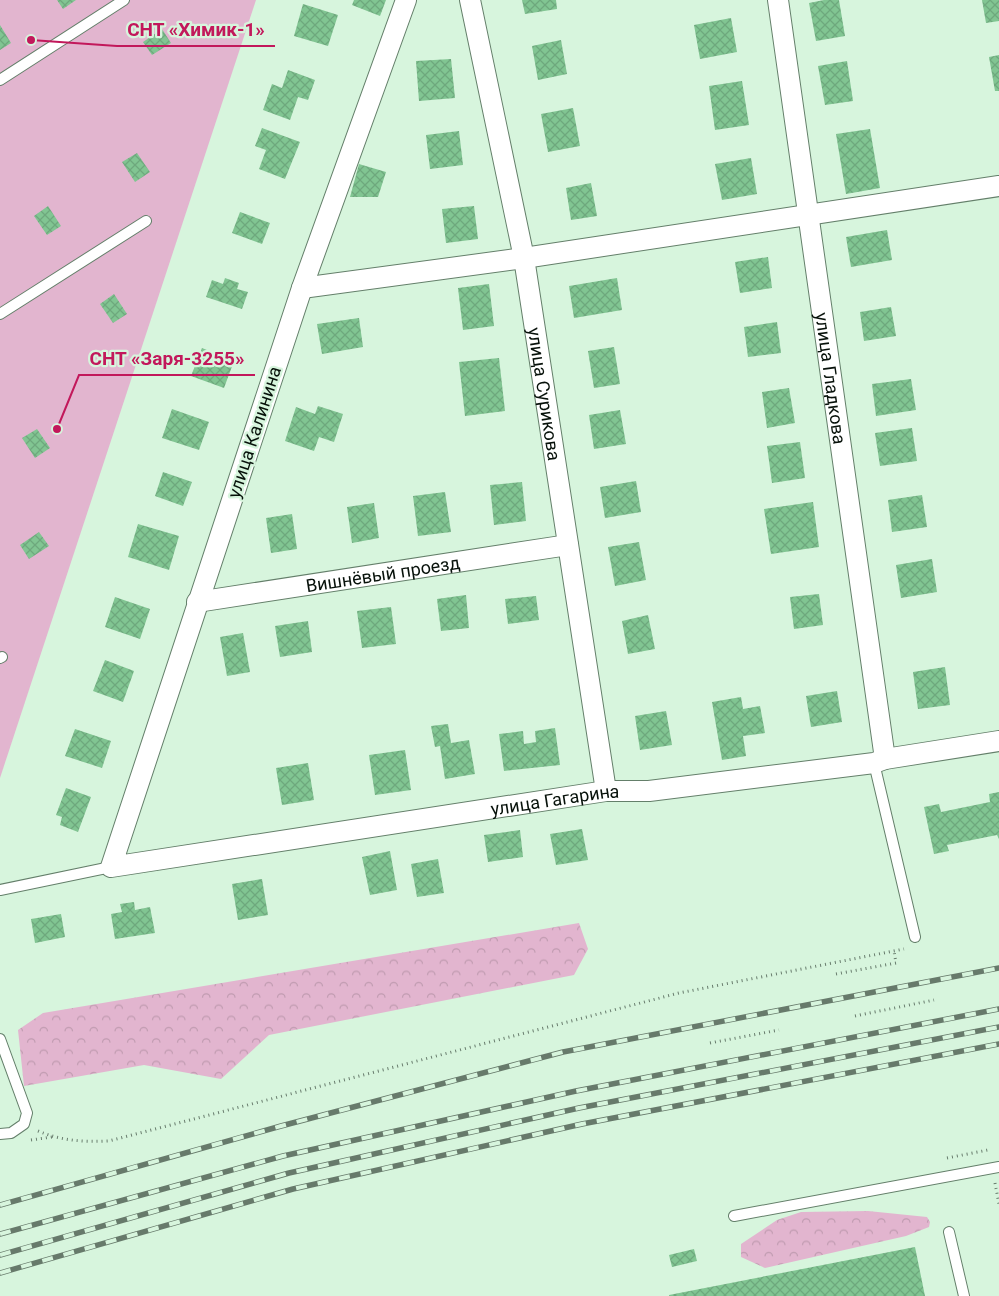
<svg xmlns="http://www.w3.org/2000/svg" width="999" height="1296" viewBox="0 0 999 1296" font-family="Roboto,sans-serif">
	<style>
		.forest { fill: url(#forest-crowns) }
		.garden { fill: #e2b5cf }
		.building { fill: url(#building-cross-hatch) }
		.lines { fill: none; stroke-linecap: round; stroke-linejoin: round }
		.service-casing { stroke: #647f6a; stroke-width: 12 }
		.minor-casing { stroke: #647f6a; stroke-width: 22 }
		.path { stroke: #687c6d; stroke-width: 3; stroke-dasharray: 1 4; stroke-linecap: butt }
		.service { stroke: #fff; stroke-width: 10 }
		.minor { stroke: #fff; stroke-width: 20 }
		.rail-casing { stroke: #677a6b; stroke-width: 5.5 }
		.rail { stroke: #d7f5dd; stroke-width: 4; stroke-dasharray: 11; stroke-linecap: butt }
		.labels { text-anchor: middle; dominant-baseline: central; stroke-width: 4.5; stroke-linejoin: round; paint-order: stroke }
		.street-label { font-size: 18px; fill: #07110a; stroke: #d7f5dd }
		.leader { fill: none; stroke: #c2185b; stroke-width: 2 }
		.callout-dot { fill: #c2185b; stroke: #d7f5dd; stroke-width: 2 }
		.callout-label { font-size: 19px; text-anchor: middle; font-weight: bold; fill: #c2185b; stroke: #d7f5dd; stroke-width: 4.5; stroke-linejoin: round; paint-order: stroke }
	</style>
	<defs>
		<pattern id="forest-crowns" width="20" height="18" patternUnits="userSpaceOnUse" patternTransform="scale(1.25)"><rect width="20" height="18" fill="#e2b5cf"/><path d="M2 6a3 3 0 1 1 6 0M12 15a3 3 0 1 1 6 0" fill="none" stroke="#c09bb0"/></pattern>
		<pattern id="building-cross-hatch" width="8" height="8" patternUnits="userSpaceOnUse" patternTransform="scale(1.25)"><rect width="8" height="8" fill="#81c592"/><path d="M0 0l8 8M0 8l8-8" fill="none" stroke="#6ea87d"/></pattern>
	</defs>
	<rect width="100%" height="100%" fill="#d7f5dd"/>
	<path class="forest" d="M579 923 588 949 574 975 269 1035 221 1079 144 1065 24 1086 18 1030 43 1013Z
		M868 1211 927 1217 930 1222 929 1227 906 1236 765 1268 741 1257V1244L777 1220 801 1212Z"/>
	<path class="garden" d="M0 0H256L0 778Z"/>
	<path class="building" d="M57 0H76L63 9Z
		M354 0H386L380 16 352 5Z
		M522 0H556L557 9 525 14Z
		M824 0H839L845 36 816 41 809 3Z
		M982 0H999V21L986 23Z
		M303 4 338 15 328 46 294 36Z
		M731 18 737 52 700 59 694 25Z
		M0 25 11 43 0 50Z
		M162 29 171 43 152 55 143 42Z
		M561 40 567 74 538 80 532 46Z
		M999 55V91H995L989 57Z
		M451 59 455 98 419 101 416 61Z
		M847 61 853 101 825 105 818 66Z
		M288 70 315 80 308 100 298 97 290 120 263 110 272 84 282 88Z
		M742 81 749 125 715 130 709 86Z
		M573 108 580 146 548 152 541 114Z
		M262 128 300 142 285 179 259 169 266 150 255 146Z
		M870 129 880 188 846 194 836 134Z
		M459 131 463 165 430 169 426 135Z
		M137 153 150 172 135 182 122 162Z
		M751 158 757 194 722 200 715 164Z
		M359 164 386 172 378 197H350Z
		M591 183 597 216 571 220 566 188Z
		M48 206 61 226 47 235 34 216Z
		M474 206 478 239 446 243 442 209Z
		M240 212 270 223 262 244 232 233Z
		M887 230 892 260 851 267 846 237Z
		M768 257 772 288 740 293 735 262Z
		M225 278 239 283 237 289 248 292 242 309 206 297 212 280 223 284Z
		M617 278 622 310 574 318 569 286Z
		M489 284 494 326 463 330 458 288Z
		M114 294 127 314 113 323 100 304Z
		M891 307 896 336 864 341 860 312Z
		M359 318 363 347 322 354 317 324Z
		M777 322 781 353 748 357 744 327Z
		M614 347 620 384 594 388 588 351Z
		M202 348 234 361 224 388 191 376Z
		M499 358 505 411 465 416 459 362Z
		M911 379 916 410 876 416 872 384Z
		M789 388 795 423 767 428 762 392Z
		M318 406 343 414 334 442 319 437 314 451 285 441 296 407 315 414Z
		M172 409 209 422 199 450 162 438Z
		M620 410 626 444 594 449 589 415Z
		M912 428 917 461 880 466 875 433Z
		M37 429 50 448 35 458 22 438Z
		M800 442 805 478 772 483 767 446Z
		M163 472 192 482 183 506 155 496Z
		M636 481 641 512 605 518 600 487Z
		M522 482 526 521 494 525 490 485Z
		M445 492 451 532 418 536 413 496Z
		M922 495 927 527 892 532 888 500Z
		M813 502 819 547 771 554 764 509Z
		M374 503 379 538 352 543 347 507Z
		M292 514 297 549 271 553 266 518Z
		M138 524 179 536 169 570 128 557Z
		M39 532 49 546 29 559 20 545Z
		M639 542 646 580 615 586 608 547Z
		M932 559 937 592 901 598 896 565Z
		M819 594 823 625 794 629 790 597Z
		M466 595 469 628 441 631 437 599Z
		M536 596 539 620 508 624 505 599Z
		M115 597 150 609 140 639 105 627Z
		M391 607 396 644 362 648 357 611Z
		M648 615 655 649 628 654 622 621Z
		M308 621 312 652 280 657 275 626Z
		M243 633 250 672 227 676 220 637Z
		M105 660 134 671 123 702 93 691Z
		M945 667 950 705 918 709 913 672Z
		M837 691 842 722 811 727 806 696Z
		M741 697 743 709 760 706 765 733 743 736 746 756 722 760 712 702Z
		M666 711 672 745 640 750 635 716Z
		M448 724 451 743 469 740 475 774 445 779 440 746 435 747 431 726Z
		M555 728 560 765 504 771 499 734 523 731 524 744 536 742 535 731Z
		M75 729 111 741 102 768 65 756Z
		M405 750 411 790 375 795 369 755Z
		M308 763 314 800 282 805 276 768Z
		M66 788 91 797 78 832 60 825 62 817 56 815Z
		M999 792V839L997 835 947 845 949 851 934 854 924 807 939 804 941 812 990 802 989 794Z
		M582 829 588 860 556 865 550 834Z
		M520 830 523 857 488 862 484 835Z
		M390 851 397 890 370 895 362 857Z
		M438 859 444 893 417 897 411 864Z
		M262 879 268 915 238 920 232 884Z
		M134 902 135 910 150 907 155 933 115 939 111 914 122 912 120 904Z
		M61 914 65 937 35 943 31 919Z
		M915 1247 925 1296H669V1295Z
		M694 1249 697 1261 672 1267 669 1255Z"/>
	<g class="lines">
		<g class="service-casing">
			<path id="service" d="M0 80 124 0
				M0 314 146 221
				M0 658 2 657
				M874 763 915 937
				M0 890 111 867
				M0 1039 27 1113 24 1124 11 1133 0 1134
				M734 1216 999 1167
				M949 1232 964 1296"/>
		</g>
		<g class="minor-casing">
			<g id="minor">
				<path id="s1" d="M406 0 302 288 111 867 606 791H649L874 763 885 759 999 741"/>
				<path id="s2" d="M470 0 524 258 606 791"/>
				<path id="s3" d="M778 0 885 759"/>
				<path d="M302 288 524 258 999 186"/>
				<path id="s4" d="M197 602 568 545"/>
			</g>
		</g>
		<path class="path" d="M836 974 896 963 894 951
			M855 1016 934 1000
			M710 1043 779 1030
			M38 1131C62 1141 83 1142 109 1141L679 993 904 949
			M31 1140 52 1137
			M947 1158 988 1150V1153
			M995 1183 999 1204"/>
		<use href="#service" class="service"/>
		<use href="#minor" class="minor"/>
		<g class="rail-casing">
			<path id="rail" d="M0 1205 281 1126 563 1052 999 968
				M0 1234 283 1156 576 1091 999 1009
				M0 1255 289 1173 579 1108 999 1027
				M0 1273 293 1189 582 1124 999 1044"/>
		</g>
		<use href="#rail" class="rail"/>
	</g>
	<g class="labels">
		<g class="street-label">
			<text stroke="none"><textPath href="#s3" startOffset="382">улица Гладкова</textPath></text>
			<text stroke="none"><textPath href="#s2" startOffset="401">улица Сурикова</textPath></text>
			<text transform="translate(254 432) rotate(-72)">улица Калинина</text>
			<text stroke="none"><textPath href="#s4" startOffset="188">Вишнёвый проезд</textPath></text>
			<text stroke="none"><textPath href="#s1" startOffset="1365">улица Гагарина</textPath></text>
		</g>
	</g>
	<path class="leader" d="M31 40L117 46H275M57 429L79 375H255"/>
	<g class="callout-dot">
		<circle cx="31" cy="40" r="5"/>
		<circle cx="57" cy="429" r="5"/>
	</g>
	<g class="callout-label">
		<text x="196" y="36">СНТ «Химик-1»</text>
		<text x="167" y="365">СНТ «Заря-3255»</text>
	</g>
</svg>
